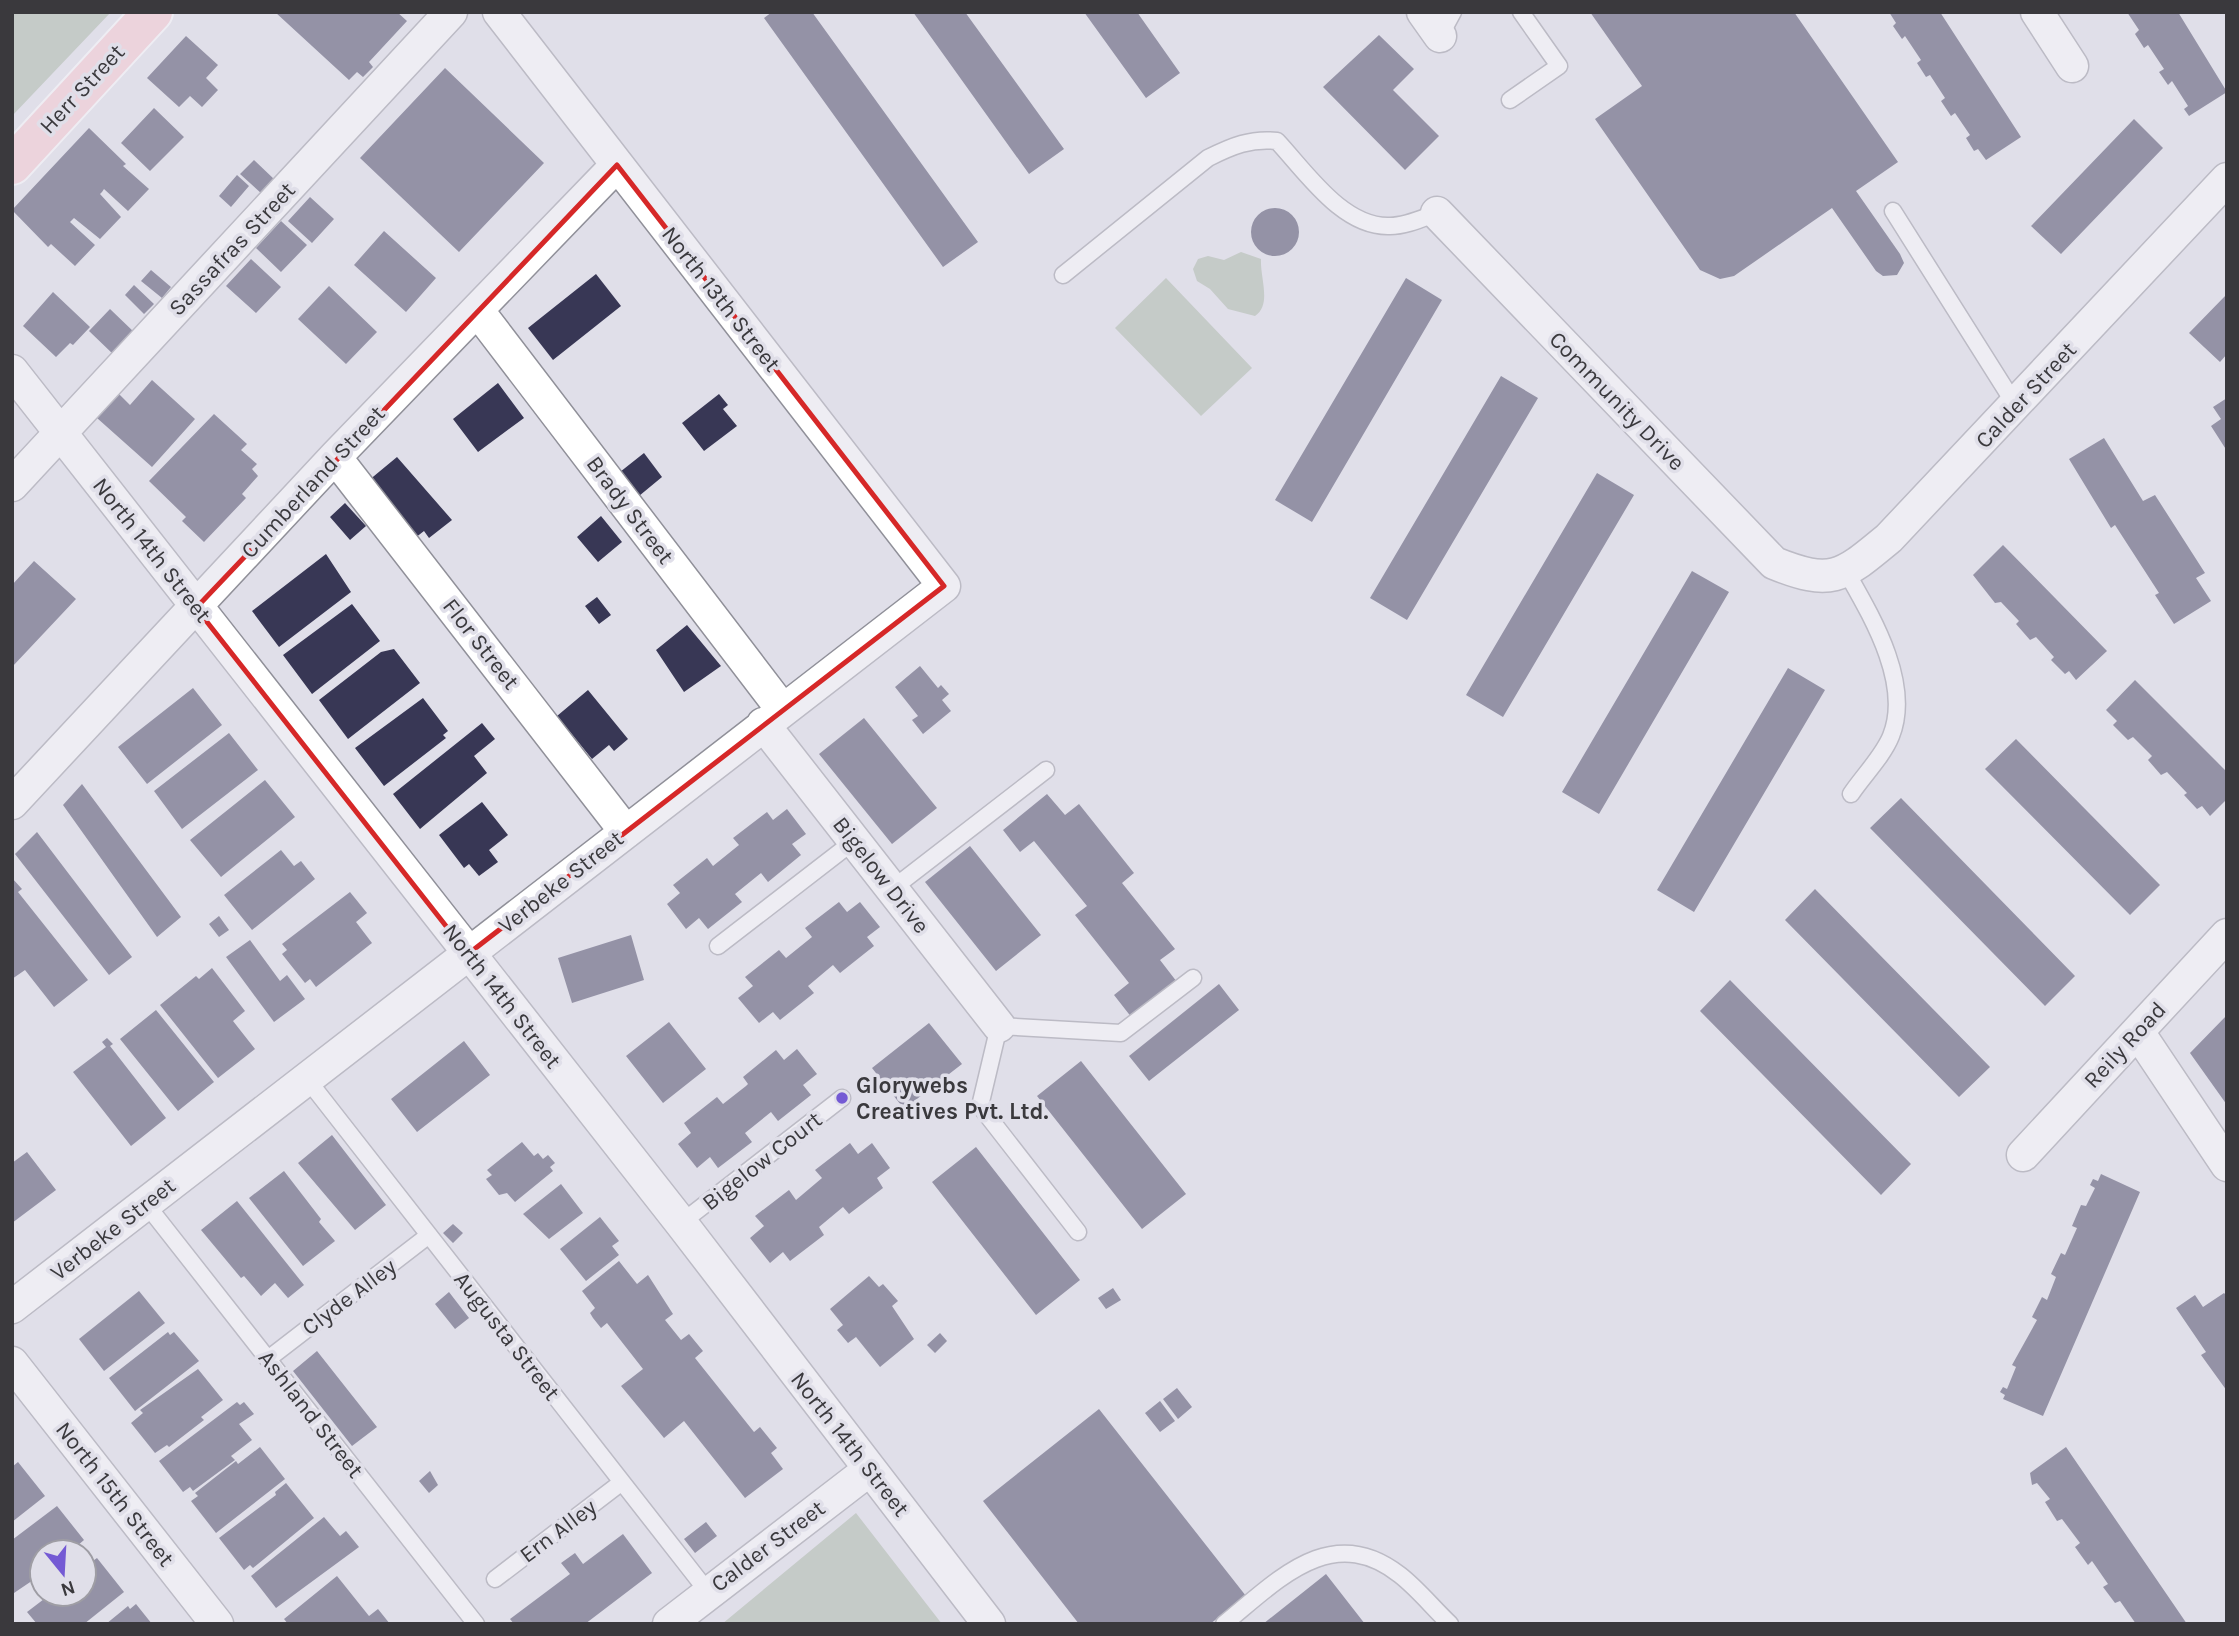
<svg xmlns="http://www.w3.org/2000/svg" width="2239" height="1636" viewBox="0 0 2239 1636" font-family="Karla,sans-serif">
	<style>
		.green { fill: #a4b39f }
		.building { fill: #383755 }
		.lines { fill: none; stroke-linecap: round; stroke-linejoin: round }
		.lane-casing { stroke: #909099; stroke-width: 19 }
		.street-casing { stroke: #909099; stroke-width: 35 }
		.primary-casing { stroke: #fff; stroke-width: 42 }
		.lane { stroke: #fff; stroke-width: 16 }
		.street { stroke: #fff; stroke-width: 32 }
		.primary { stroke: #fbc5cd; stroke-width: 38 }
		.marked { fill: none; stroke: #d62828; stroke-width: 5; stroke-linejoin: round }
		.poi-dot { fill: #745ad4; stroke: #e0dfe9; stroke-width: 2.5 }
		.labels { text-anchor: middle; dominant-baseline: central; stroke-width: 7; stroke-linejoin: round; paint-order: stroke }
		.street-label { font-size: 23px; fill: #3a393d; stroke: #e0dfe9 }
		.poi-label { font-size: 23px; font-weight: bold; fill: #3a393d; stroke: #e0dfe9; text-anchor: start }
	</style>
	<rect width="100%" height="100%" fill="#e0dfe9"/>
	<path class="green" d="M12 12H111L12 116Z
		M1241 252 1261 259C1260 278 1272 305 1255 316L1228 309 1210 289 1197 281 1193 269 1198 259 1208 256 1224 260Z
		M1166 278 1252 368 1201 416 1115 328Z
		M856 1513 942 1624H722Z"/>
	<path class="building" d="M275 12H397L407 21 369 62 373 67 363 77 357 72 349 80Z
		M772 12H812L978 242 943 267 764 18Z
		M913 12H965L1064 149 1029 174Z
		M1084 12H1137L1180 73 1146 98Z
		M1590 12H1794L1898 162 1856 191 1900 254 1904 263 1897 275 1883 276 1876 271 1832 208 1734 276 1720 279 1700 270 1595 119 1642 86Z
		M1889 12H1940L2021 137 1986 160 1978 149 1974 151 1966 138 1970 135 1955 113 1951 116 1941 101 1945 98 1930 75 1926 77 1917 63 1921 60 1905 36 1902 39 1893 26 1896 23Z
		M2127 12H2178L2227 92 2189 116 2184 109 2188 106 2172 81 2168 85 2159 72 2164 69 2148 45 2144 48 2135 34 2139 30Z
		M1379 35 1414 69 1393 90 1439 136 1405 170 1323 87Z
		M186 36 218 65 206 78 218 90 202 107 190 96 179 107 147 78Z
		M445 68 544 163 459 252 360 158Z
		M154 108 184 137 150 171 121 143Z
		M2134 119 2163 148 2061 254 2031 226Z
		M89 128 126 164 123 166 149 189 128 211 104 189 102 192 100 194 121 217 100 239 74 218 70 222 95 245 75 266 51 244 48 247 12 210Z
		M254 160 275 180 262 194 240 174Z
		M237 175 249 186 231 207 219 196Z
		M310 197 334 219 312 243 288 221Z
		M1251 232a24 24 0 1 1 48 0a24 24 0 1 1-48 0Z
		M281 221 307 245 281 272 256 248Z
		M384 231 436 278 406 312 354 265Z
		M251 259 281 287 256 313 226 286Z
		M151 270 171 287 162 298 141 281Z
		M596 274 621 306 553 360 528 328Z
		M1406 278 1442 300 1312 522 1275 500Z
		M134 285 154 304 144 314 125 295Z
		M329 286 377 332 346 364 298 319Z
		M53 292 90 327 73 345 70 343 56 357 23 326Z
		M2227 294V354L2220 362 2189 333Z
		M110 309 135 333 114 355 89 331Z
		M1501 376 1538 398 1407 620 1370 598Z
		M152 380 195 419 152 467 97 418 119 394 130 405Z
		M498 383 524 418 478 452 453 419Z
		M719 394 728 405 723 409 737 426 704 451 682 423Z
		M2227 398V451L2211 426 2221 419 2213 407Z
		M214 414 247 444 241 450 257 464 252 469 258 476 242 494 246 498 204 542 182 521 186 517 149 481Z
		M2104 438 2143 501 2155 495 2205 573 2196 578 2211 601 2174 624 2155 595 2159 593 2115 525 2111 528 2069 459Z
		M644 453 662 477 639 496 620 472Z
		M397 457 452 520 429 538 424 531 415 538 368 481Z
		M1597 473 1634 495 1503 717 1466 695Z
		M345 503 366 526 350 540 330 517Z
		M601 516 622 542 598 562 577 537Z
		M2003 545 2107 651 2076 680 2069 671 2065 674 2051 660 2054 657 2036 637 2030 640 2016 624 2019 621 2001 602 1995 603 1973 575Z
		M326 554 351 592 279 647 252 611Z
		M34 561 76 599 12 667V585Z
		M1692 571 1729 592 1599 814 1562 792Z
		M597 597 611 615 599 624 585 606Z
		M352 604 380 641 312 694 283 655Z
		M687 625 721 666 684 692 656 650Z
		M394 649 420 683 348 739 319 700 381 652Z
		M920 666 938 688 941 685 949 694 942 700 951 711 923 734 912 720 918 716 895 687Z
		M1788 668 1825 690 1694 912 1657 890Z
		M2135 680 2227 772V799L2210 816 2202 806 2197 809 2184 795 2187 793 2167 772 2161 775 2148 760 2152 756 2133 737 2128 740 2113 725 2117 721 2106 710Z
		M193 688 222 725 147 784 118 747Z
		M588 690 628 739 614 751 609 745 592 759 557 716Z
		M423 698 448 731 443 735 446 738 384 786 355 748Z
		M864 718 937 808 892 844 819 754Z
		M482 723 495 739 474 756 487 773 420 829 393 794Z
		M229 733 258 770 182 829 154 791Z
		M2016 739 2160 885 2130 915 1985 769Z
		M265 780 295 817 221 877 190 840Z
		M82 784 181 917 157 937 63 805Z
		M1047 794 1065 815 1079 804 1134 873 1122 883 1175 949 1160 960 1177 982 1132 1018 1114 995 1129 983 1075 915 1087 906 1034 841 1020 852 1003 830Z
		M1901 798 2075 976 2045 1006 1870 828Z
		M482 802 508 835 489 850 498 862 479 876 469 864 464 868 439 835Z
		M787 809 806 834 792 844 801 855 768 882 761 873 735 894 742 902 708 929 699 918 686 929 667 904 680 893 673 885 707 858 713 866 739 845 733 838 767 812 773 820Z
		M37 832 132 957 109 975 15 854Z
		M970 846 1041 935 996 971 925 882Z
		M281 850 294 866 301 861 315 879 252 930 224 895Z
		M12 878 22 889 18 892 88 980 54 1007 25 970 12 979Z
		M1815 889 1990 1067 1959 1097 1785 920Z
		M350 892 367 913 356 922 372 943 316 987 310 979 305 983 282 954 287 950 282 944Z
		M839 902 847 912 860 902 880 927 867 937 874 946 840 973 833 965 827 970 808 986 814 993 780 1020 773 1012 759 1023 738 998 753 986 745 977 779 950 786 958 812 937 805 928Z
		M219 916 229 930 219 937 209 924Z
		M631 935 644 980 572 1003 558 958Z
		M250 940 280 981 287 975 305 999 274 1022 226 957Z
		M212 968 245 1011 233 1021 255 1049 218 1078 160 1005 196 976 199 979Z
		M1730 980 1911 1164 1881 1195 1700 1011Z
		M1219 984 1239 1010 1149 1081 1129 1056Z
		M156 1010 214 1082 178 1111 120 1039Z
		M2227 1015V1105L2190 1053Z
		M669 1022 706 1069 663 1103 626 1056Z
		M929 1023 962 1064 904 1109 872 1068Z
		M107 1038 113 1044 110 1046 166 1118 131 1146 73 1072 106 1047 102 1042Z
		M464 1041 490 1075 417 1132 391 1099Z
		M797 1049 817 1074 803 1085 811 1095 778 1121 771 1112 745 1133 752 1142 718 1168 710 1157 697 1168 678 1144 691 1133 684 1123 717 1097 723 1104 746 1086 748 1084 743 1077 776 1050 784 1060Z
		M1081 1061 1186 1194 1142 1229 1037 1096Z
		M332 1135 386 1205 355 1230 298 1163Z
		M522 1142 534 1156 538 1153 543 1159 548 1155 555 1163 550 1167 553 1171 515 1202 507 1193 499 1195 486 1179 492 1175 487 1170Z
		M850 1143 858 1154 872 1143 890 1168 877 1178 883 1188 849 1214 843 1207 819 1227 824 1235 790 1261 783 1252 770 1263 750 1238 764 1226 755 1216 789 1190 796 1200 822 1178 815 1170Z
		M976 1147 1080 1280 1036 1315 932 1182Z
		M27 1152 56 1190 12 1223V1163Z
		M284 1171 321 1219 319 1222 335 1241 303 1266 249 1198Z
		M2101 1174 2140 1192 2043 1416 2003 1399 2005 1395 2000 1392 2003 1387 2007 1389 2016 1367 2012 1365 2037 1320 2032 1317 2042 1297 2047 1300 2056 1277 2051 1274 2061 1253 2065 1255 2077 1228 2072 1226 2081 1205 2086 1206 2095 1188 2090 1185 2093 1179 2098 1181Z
		M561 1184 583 1213 549 1239 523 1214Z
		M237 1201 304 1285 288 1298 275 1283 261 1296 244 1276 241 1278 201 1230Z
		M600 1217 619 1241 612 1246 619 1255 586 1281 560 1249Z
		M453 1224 463 1233 453 1243 443 1233Z
		M619 1261 637 1284 648 1275 673 1314 665 1320 681 1340 689 1334 703 1351 695 1358 754 1432 760 1427 777 1448 771 1453 783 1469 745 1498 684 1421 664 1438 621 1386 643 1369 607 1323 601 1328 593 1318 590 1313 595 1308 582 1291Z
		M869 1276 879 1287 883 1284 898 1301 892 1306 914 1339 880 1367 856 1337 848 1343 837 1330 843 1325 830 1309Z
		M1113 1288 1121 1300 1106 1309 1098 1298Z
		M139 1291 165 1323 104 1371 79 1339Z
		M449 1292 469 1318 455 1329 435 1304Z
		M2224 1293 2227 1296V1391L2201 1355 2206 1352 2176 1308 2195 1295 2203 1307Z
		M168 1332 170 1335 174 1332 199 1361 135 1411 109 1378Z
		M940 1333 947 1341 935 1353 927 1345Z
		M317 1351 377 1427 352 1446 293 1371Z
		M198 1369 223 1400 201 1417 204 1420 169 1447 167 1445 155 1453 131 1423 143 1413 140 1410Z
		M1177 1388 1192 1407 1178 1419 1163 1399Z
		M1160 1401 1175 1421 1160 1432 1145 1413Z
		M237 1402 240 1405 244 1402 254 1414 239 1424 252 1440 231 1456 235 1460 193 1491 190 1487 183 1492 159 1461Z
		M1099 1409 1246 1596 1210 1624H1079L983 1501Z
		M260 1447 285 1479 216 1533 191 1501 198 1496 195 1493 236 1461 238 1464Z
		M2066 1447 2187 1624H2136L2120 1601 2115 1603 2103 1587 2108 1584 2092 1561 2088 1565 2075 1547 2080 1543 2062 1519 2057 1521 2045 1502 2050 1499 2037 1483 2032 1485 2030 1473Z
		M18 1462 45 1496 12 1522V1467Z
		M430 1471 438 1485 429 1493 419 1481Z
		M286 1483 314 1518 253 1568 250 1565 244 1570 219 1538 276 1495 275 1492Z
		M57 1506 84 1540 70 1552H42V1574L14 1593 12 1540Z
		M324 1517 340 1536 346 1531 359 1547 276 1608 251 1576Z
		M706 1522 717 1536 695 1553 684 1539Z
		M623 1534 652 1573 585 1624H514L510 1619 570 1574 561 1563 575 1553 583 1564Z
		M97 1558 124 1592 84 1624H37L27 1612 48 1596 46 1594H84V1563L87 1561V1565Z
		M1326 1574 1365 1624H1263Z
		M337 1576 369 1616 378 1609 390 1624H288L284 1619Z
		M136 1604 152 1624H106L128 1606 130 1609Z"/>
	<g class="lines">
		<g class="lane-casing">
			<path id="lane" d="M1440 36 1453 12
				M1510 100 1559 66 1521 12
				M1893 211 2016 406
				M1063 275 1208 158C1232 146 1251 138 1277 141 1306 172 1343 228 1390 226 1406 226 1423 218 1437 213
				M1847 573C1872 617 1912 684 1891 736 1883 756 1863 776 1851 794
				M892 889 1046 770
				M718 946 854 841
				M307 1079 708 1592
				M146 1204 476 1624
				M681 1223 842 1098
				M1078 1232 980 1106 999 1026 1121 1033 1193 978
				M268 1359 429 1235
				M495 1579 622 1482
				M1224 1624C1277 1581 1331 1521 1400 1575 1418 1589 1433 1608 1450 1624"/>
		</g>
		<g class="street-casing">
			<path id="street" d="M1423 12 1440 36
				M2037 12 2072 66
				M1437 213 1774 563C1833 587 1843 576 1889 538L2227 179
				M478 311 782 709
				M12 371 681 1223 989 1624
				M335 457 626 832
				M12 485 451 12
				M763 724 999 1026
				M12 803 335 457 617 165
				M2138 1032 2227 1165
				M2023 1155 2227 935
				M12 1307 944 586 499 12
				M12 1363 217 1624
				M669 1624 869 1470"/>
		</g>
		<g class="primary-casing">
			<path id="primary" d="M12 165 153 12"/>
		</g>
		<use href="#lane" class="lane"/>
		<use href="#street" class="street"/>
		<use href="#primary" class="primary"/>
	</g>
	<path d="M0 0H2239V1636H0ZM617 165 944 586 468 954 196 608Z" fill="#e0dfe9" fill-opacity=".55" fill-rule="evenodd"/>
	<path class="marked" d="M617 165 944 586 468 954 196 608Z"/>
	<circle class="poi-dot" cx="842" cy="1098" r="7"/>
	<g class="labels">
		<g class="street-label">
			<text transform="translate(82 89) rotate(-47)">Herr Street</text>
			<text transform="translate(232 249) rotate(-47)">Sassafras Street</text>
			<text transform="translate(721 299) rotate(52)">North 13th Street</text>
			<text transform="translate(2026 395) rotate(-47)">Calder Street</text>
			<text transform="translate(1617 401) rotate(46)">Community Drive</text>
			<text transform="translate(313 482) rotate(-47)">Cumberland Street</text>
			<text transform="translate(630 510) rotate(53)">Brady Street</text>
			<text transform="translate(152 550) rotate(52)">North 14th Street</text>
			<text transform="translate(481 644) rotate(52)">Flor Street</text>
			<text transform="translate(881 875) rotate(52)">Bigelow Drive</text>
			<text transform="translate(561 882) rotate(-38)">Verbeke Street</text>
			<text transform="translate(502 996) rotate(52)">North 14th Street</text>
			<text transform="translate(2125 1045) rotate(-47)">Reily Road</text>
			<text transform="translate(762 1161) rotate(-38)">Bigelow Court</text>
			<text transform="translate(113 1229) rotate(-38)">Verbeke Street</text>
			<text transform="translate(349 1297) rotate(-37)">Clyde Alley</text>
			<text transform="translate(507 1336) rotate(52)">Augusta Street</text>
			<text transform="translate(311 1414) rotate(52)">Ashland Street</text>
			<text transform="translate(850 1444) rotate(52)">North 14th Street</text>
			<text transform="translate(115 1494) rotate(52)">North 15th Street</text>
			<text transform="translate(558 1531) rotate(-37)">Ern Alley</text>
			<text transform="translate(768 1546) rotate(-37)">Calder Street</text>
		</g>
		<g class="poi-label">
			<text x="856" y="1085">Glorywebs<tspan x="856" dy="26">Creatives Pvt. Ltd.</tspan></text>
		</g>
	</g>
	<rect width="2239" height="1636" fill="none" stroke="#3a393d" stroke-width="28"/>
	<g transform="translate(63 1573) rotate(162)"><circle r="33" fill="#e0dfe9" stroke="#9e9da4" stroke-width="2"/>
	<path d="M0-5L12 26L0 18L-12 26Z" fill="#745ad4"/>
	<text y="-10" font-size="19" font-weight="bold" text-anchor="middle" fill="#3a393d">N</text>
	</g>
</svg>
